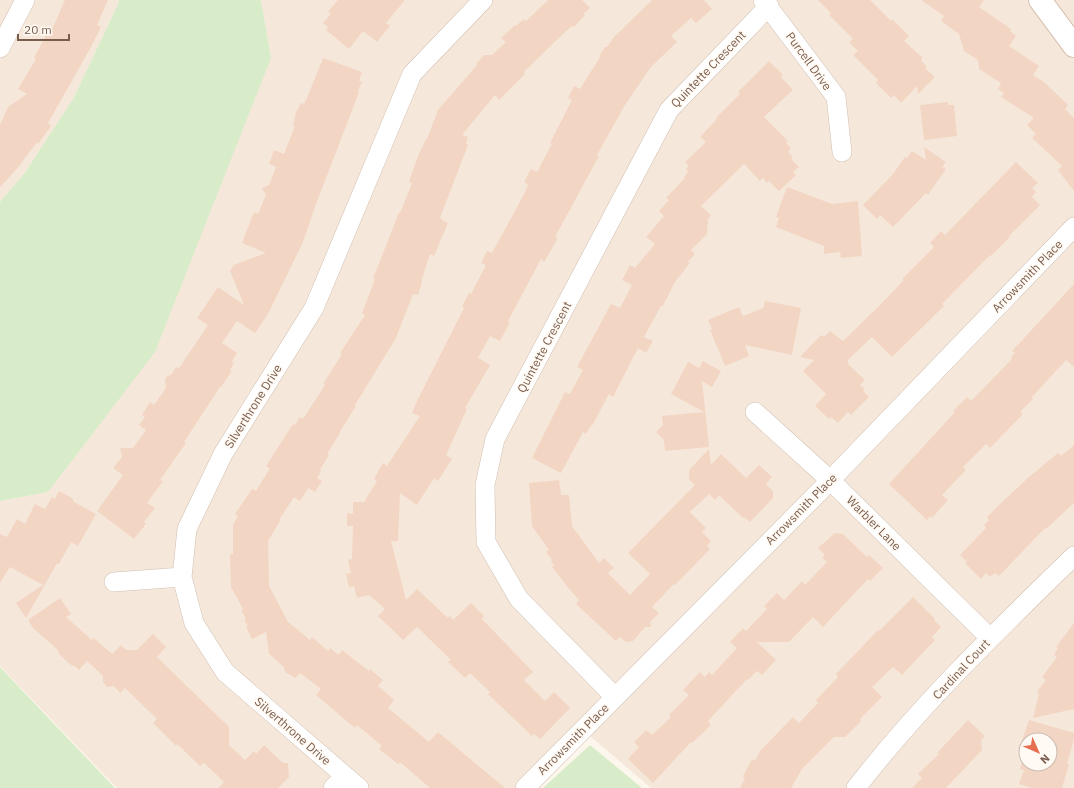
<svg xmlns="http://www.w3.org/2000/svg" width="1074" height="788" viewBox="0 0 1074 788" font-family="'IBM Plex Sans',sans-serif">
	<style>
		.residential { fill: #f5e8da; fill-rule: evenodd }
		.green { fill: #d8ecc9 }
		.building { fill: #f3d5c3; fill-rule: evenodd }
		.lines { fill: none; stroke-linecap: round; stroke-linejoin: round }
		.street-casing { stroke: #d1beb0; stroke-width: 20 }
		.secondary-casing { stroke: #d6c0b0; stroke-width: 24 }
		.street { stroke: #fff; stroke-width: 19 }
		.secondary { stroke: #fff; stroke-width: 22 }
		.labels { text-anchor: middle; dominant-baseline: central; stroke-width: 3.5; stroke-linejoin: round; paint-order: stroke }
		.street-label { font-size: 12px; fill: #7a5c4d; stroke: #fffaf3 }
	</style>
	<rect width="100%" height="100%" fill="#fdf6ec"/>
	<path class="residential" d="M0 0H118L119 2 73 99 24 174 0 202Z
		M261 0H1074V788H651L590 736 535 788H117L0 666V501L48 492 271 58ZM1026 740H1050V764H1026Z"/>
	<path class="green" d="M118 0H261L271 58 155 352 48 492 0 501V202L24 174 73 99 119 2Z
		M0 667 115 788H0Z
		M590 745 642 788H543Z"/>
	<path class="building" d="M65 0H108L97 25 101 27 91 47 48 123 51 126 38 144 37 142 16 170 0 187V125L8 107 27 94 18 89 36 59 34 58 46 35 49 36Z
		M338 0H405L386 23 390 26 377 42 363 31 349 49 326 30 328 27 323 23 331 14 328 12Z
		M548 0H582L590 8 584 13 585 15 574 27 572 26 564 33 524 72 525 74 499 100 495 95 462 135 468 137 466 144 468 145 440 218 442 219V220L448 223 434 256 430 254 421 282H422L418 295 413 294 396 338 355 405 356 406 339 433H340L327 454 329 455 320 470 321 471 317 478 322 481 315 492 308 488 300 501 294 497 279 520 280 521 268 541 269 586 288 622 310 640 312 637 328 651 330 648 339 655 342 650 369 671 370 669 383 680 378 686 394 700 388 708 429 742 438 732 505 788H430L400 762 398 764 379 749 382 746 357 725 355 728 316 695 321 689 300 673 295 678 285 672 284 667 269 654 266 632 252 639 246 627 248 626 244 620 246 619 241 610 243 609 231 587 230 554H233V525L238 516 235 514 252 489 256 491 270 468 266 466 293 424 295 425 300 417 303 419 325 385 323 384 342 354 340 353 365 315 362 313 375 279H373L399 212 400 213 412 183 409 182 418 156 426 139H427L438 110 477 65 476 64 484 55H492L506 42 501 38 515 25 516 26 524 19 526 21Z
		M652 0H704L712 9 696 23 691 18 671 36 677 42 651 67 625 105 597 155 599 156 555 237 558 238 544 262 541 259 508 321 510 322 500 341 490 336 478 358 490 365 465 408 467 409 446 455 452 459 438 481 434 478 417 505 400 493 398 541H391L406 600 417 589 448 618 450 616 453 620 471 603 484 616 482 619 533 672 524 680 545 701 554 692 570 708 540 739 534 734 532 736 488 694 490 692 470 673 465 678 448 662 451 660 417 627 403 640 378 616 385 609 369 595 357 598 354 586 349 587 346 574 351 573 348 560 352 559 353 526H347V513L353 514V502H364L377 481 374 479 383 463 387 466 420 416 412 413 417 401 464 308 462 306 469 293 471 294 486 265 481 263 487 251 492 253 523 196 528 185 524 182 531 169 537 172 552 144 550 143 572 100 568 98 574 86 580 89 600 57 599 56 605 47H607L613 38Z
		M818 0H870L891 21 892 19 909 36 904 41 923 58 921 60 927 67 925 68 935 77 918 94 917 86 901 103 894 95 891 98 876 83 878 80 853 55 858 51 849 42 853 39 829 15 831 13Z
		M921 0H984L979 7 1011 29 1010 31 1016 36 1009 46 1039 66 1033 75 1045 83 1068 105 1065 109 1074 118V191L1058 170 1062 166 1032 138 1036 134 1027 125 1034 118 1001 97 1004 93 998 89 1001 83 979 69 978 60 964 51 959 34 941 21 944 16Z
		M323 58 362 72 359 81 362 82 358 91 359 92 315 207 303 242 268 314 255 333 237 321 222 343 237 353 232 361 234 363 230 370 232 371 221 387H220L184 442 186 443 160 480 163 481 147 503 155 508 144 522 146 524 134 539 97 511 123 475 113 468 122 457 120 448H133L146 430 139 425 145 417 142 415 150 402 154 405 166 388 165 380 167 376 171 375 176 367 179 368 208 325 197 318 218 287 244 305 230 271 234 265 266 253 242 243 254 212 258 214 266 195 262 188 269 185 276 167 269 164 274 150 284 154 295 126H293L296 112 301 103 304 104 307 98Z
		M769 61 783 75 781 77 793 90 764 117 788 141 786 143 791 148 788 152 793 157 791 159 799 167 793 172 796 175 779 191 769 181 767 183 763 178 760 181 744 164 701 206 711 215 708 219 707 234 691 250 695 254 688 262 690 263 675 282 663 306H661L644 337 653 341 646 353 638 348 613 397 609 394 592 426 591 425 586 434 583 432 561 473 532 458 565 392 570 394 583 370 577 367 611 304 620 308 632 285 622 280 630 265 635 268 655 244 646 237 664 216 659 211 669 200 666 198 685 178 684 177 688 172 686 169 689 166 685 162 706 142 700 137 717 119 716 118 740 94 738 92Z
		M948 102V105H954L957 136 924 140 920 105Z
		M924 147 946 162 942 167 946 169 928 195 926 193 893 227 880 215 877 219 863 205 893 174 905 157 907 158 912 151 926 160Z
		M1016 162 1038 183 1032 188 1036 192 1032 197 1040 205 1009 236 1010 237 991 256 990 255 942 304 944 306 892 357 872 337 847 361 849 363 848 364 865 380 860 385 865 389 863 391 869 397 851 415 848 412 838 423 831 417 829 419 815 406 826 394 803 371 814 360 800 357 821 335 824 337 830 331 843 341 879 306 904 280 902 279 934 247 930 243 941 231 945 235Z
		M787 187 832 204 858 201 862 256 841 258 840 252 824 254V246L776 227 779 218 776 217Z
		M1074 284V367L1066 360 1032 397 1033 399 1020 412 1023 414 990 448 986 444 963 467 966 470 942 495 948 500 932 518 930 516 927 520 889 484 955 412 953 411 967 397 971 401 1012 359 1011 357 1015 353 1012 351Z
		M765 301 801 308 792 355 745 345 749 356 725 366 710 330 712 329 708 320 739 307 743 316 763 308Z
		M703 361 721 371 712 387 702 381 709 447 665 451 664 440 656 432 663 425 662 416 704 412 671 394 688 362 699 368Z
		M1074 445V503L1046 529 1045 528 999 576 995 573 990 577 986 573 981 579 965 563 967 562 960 555 986 528 984 525 989 520 987 517 1001 503 1029 477 1058 453 1061 456Z
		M709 449 711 465 721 454 746 478 759 465 772 477 766 484 773 491V498L750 522 744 517 743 518 719 495 715 500 709 494 690 512 706 528 702 532 711 541 707 546 710 549 675 585 674 584 652 607 659 613 650 622 651 627H645L633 641 626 642 620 637 616 641 576 604 579 600 570 590 552 567 554 566 551 561 552 560 546 552 549 550 532 526 529 483 559 480 561 495H569L572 526 599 563 604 558 614 568 608 573 630 595 650 574 628 553 695 485 689 479V470Z
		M59 491 72 498 74 502 96 514 78 546 71 542 59 564 57 563 26 618 16 603 43 585 10 567 0 583V534L7 537 17 519 25 524 35 504 45 509 52 497 55 499Z
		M835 533 843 534 867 557 869 555 883 568 870 581 868 579 823 627 813 617 789 642H757L776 660 762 675 757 671 748 680 747 679 708 721 711 725 692 743 691 742 653 783 628 759 639 747 634 742 646 730 652 735 671 717 669 715 689 695 683 690 700 672 705 677 709 672 712 675 737 648 730 642 743 628 746 631 767 609 764 606 777 593 784 600 802 581 805 585 827 562 822 558 825 555 818 548Z
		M913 597 935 619 934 620 941 627 932 637 935 640 902 675 893 667 872 687 882 697 860 719 861 721 845 737H834L802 769 791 788H740L745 778 743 776 752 759 755 761 760 751 793 717 799 723 818 703 816 700 838 677 836 674 878 630 879 631Z
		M60 598 71 614 66 617 92 640 94 638 112 654 121 645 126 650H137L153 634 166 647 157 657 229 727V745L245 760 254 751 256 754 264 745 283 763H288L289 777 278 788H218L224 782 204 763 200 766 177 744 176 746 153 723 157 719 125 688 120 693 114 686 107 687 103 682V676L87 661 79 670 75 666 71 665 59 654 58 650 33 628 28 620Z
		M1074 623V709L1033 718 1039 694 1037 692 1046 680 1042 677 1057 657 1054 655 1058 648 1056 647Z
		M968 720 985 736 981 740 982 750 946 788H912L922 778 918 774 939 754 937 753Z
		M1029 720 1074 733V739L1067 763 1069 764 1062 788H1032L1019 784 1024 770 1020 769 1026 744 1021 743ZM1026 740H1050V764H1026Z"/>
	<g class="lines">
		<g class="street-casing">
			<path id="street" d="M763 0 836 97 842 152
				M0 48 25 0
				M755 412 830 480 990 638
				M114 582 182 577
				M615 697 519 599 486 542 485 485 495 439 669 110 769 6
				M333 788 345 776
				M359 788 225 672 194 623 182 577 187 529 223 454 314 308 412 74 483 0
				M525 788 817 494 1074 227
				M856 788C921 704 998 630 1074 556"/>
		</g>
		<g class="secondary-casing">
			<path id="secondary" d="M1040 0 1074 46"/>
		</g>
		<use href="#street" class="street"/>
		<use href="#secondary" class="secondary"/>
	</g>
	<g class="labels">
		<g class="street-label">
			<text transform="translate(809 61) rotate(54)">Purcell Drive</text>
			<text transform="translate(708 69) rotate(-46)">Quintette Crescent</text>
			<text transform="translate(1027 276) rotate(-46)">Arrowsmith Place</text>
			<text transform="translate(544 347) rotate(-62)">Quintette Crescent</text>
			<text transform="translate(253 406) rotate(-58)">Silverthrone Drive</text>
			<text transform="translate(801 509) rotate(-45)">Arrowsmith Place</text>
			<text transform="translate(874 523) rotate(45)">Warbler Lane</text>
			<text transform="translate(961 669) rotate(-47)">Cardinal Court</text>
			<text transform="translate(293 731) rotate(41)">Silverthrone Drive</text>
			<text transform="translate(573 739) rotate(-45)">Arrowsmith Place</text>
		</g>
	</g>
	<g transform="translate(1038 752) rotate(135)"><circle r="19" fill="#fffaf3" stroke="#cabbb1"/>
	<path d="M0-3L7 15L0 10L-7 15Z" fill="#e76f51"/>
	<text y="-6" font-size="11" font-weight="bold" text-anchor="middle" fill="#7a5c4d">N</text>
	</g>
	<path d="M18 34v6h51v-6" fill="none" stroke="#7a5c4d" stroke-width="2"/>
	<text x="24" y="34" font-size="12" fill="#7a5c4d" stroke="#fffaf3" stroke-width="3" paint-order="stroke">20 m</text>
</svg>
